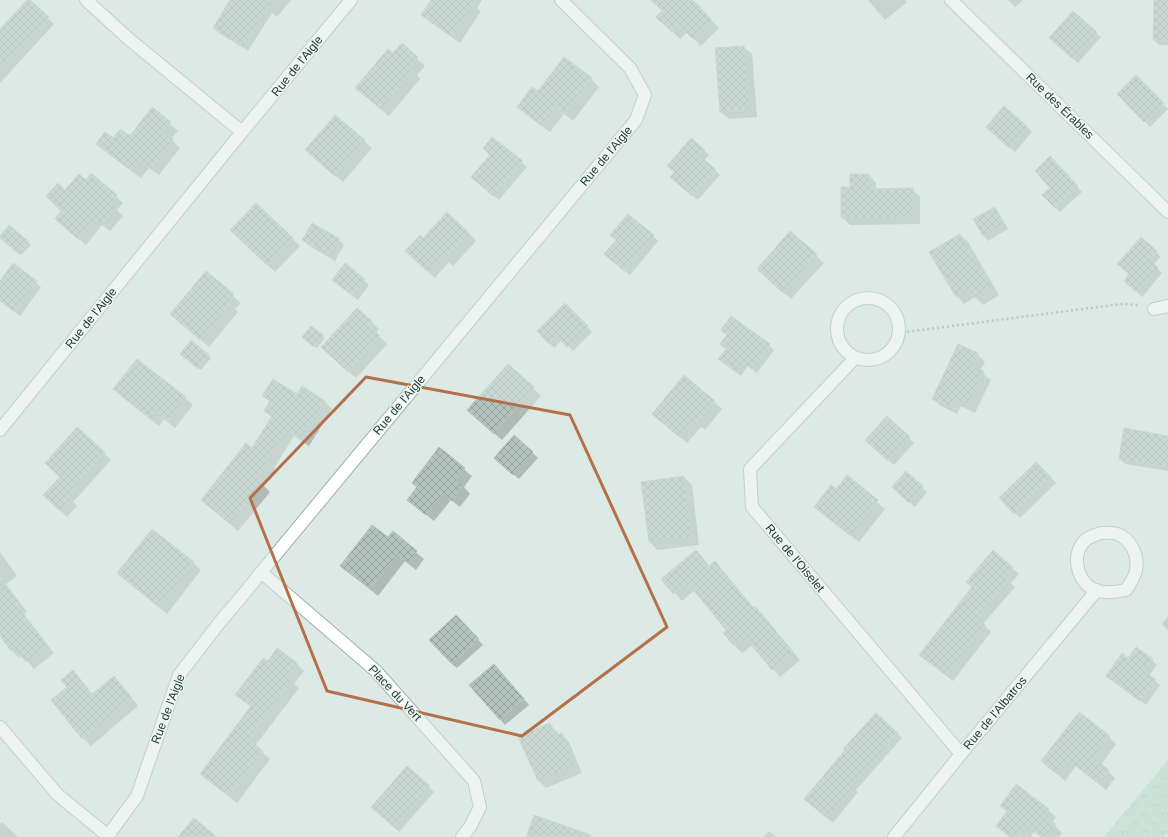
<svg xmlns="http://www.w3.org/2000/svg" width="1168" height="837" viewBox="0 0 1168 837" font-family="Helvetica,sans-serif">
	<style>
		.forest { fill: url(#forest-crowns) }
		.shadow { fill: #0003 }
		.building { fill: url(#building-cross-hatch); stroke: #b0c3bd }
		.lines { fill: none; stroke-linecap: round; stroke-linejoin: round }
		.minor-casing { stroke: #a0b1ac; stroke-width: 14 }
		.path { stroke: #7eada3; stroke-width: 2.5; stroke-dasharray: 2 3; stroke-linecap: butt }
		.minor { stroke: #fff; stroke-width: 12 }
		.marked { fill: none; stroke: #b3714a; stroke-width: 3; stroke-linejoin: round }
		.labels { text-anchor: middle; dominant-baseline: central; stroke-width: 3; stroke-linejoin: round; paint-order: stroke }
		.street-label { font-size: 12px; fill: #1f3934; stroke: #eef6f3 }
	</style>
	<defs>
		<pattern id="forest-crowns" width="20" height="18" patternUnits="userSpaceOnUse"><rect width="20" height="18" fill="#b6dbc3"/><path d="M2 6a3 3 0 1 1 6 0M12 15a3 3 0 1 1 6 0" fill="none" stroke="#9cbda8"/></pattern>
		<pattern id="building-cross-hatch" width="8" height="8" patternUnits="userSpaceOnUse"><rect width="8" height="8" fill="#b3c4be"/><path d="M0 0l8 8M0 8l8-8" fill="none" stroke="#91a09b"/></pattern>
	</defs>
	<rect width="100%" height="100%" fill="#dde9e5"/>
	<path class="forest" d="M1168 760V832L1164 837H1104Z"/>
	<path class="shadow" d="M28 0 54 24 0 83V33Z
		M240 0H291L277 17 272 13 248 51 219 33 214 28Z
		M432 0H482L477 8 481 11 460 43 430 22 422 15Z
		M658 0H691L719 28 701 46 687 32 680 39 658 17 663 11Z
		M868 0H905L907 2 885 20Z
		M1008 0H1023L1015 7Z
		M1168 2V45H1159L1154 40Z
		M1096 33 1101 37 1078 63 1056 42Z
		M402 45 425 66 417 75 420 79 389 116 364 95Z
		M744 47 752 54 757 117 729 119 721 112Z
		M564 59 591 79 599 87 573 121 564 114 550 132 526 114 518 107 538 93Z
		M1136 76 1168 109 1150 127 1118 94Z
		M152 109 178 131 171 139 180 148 159 175 149 168 141 178 105 151 97 144 130 137Z
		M1027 127 1032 132 1015 152 992 132Z
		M492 138 527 167 499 200 477 182 491 155Z
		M364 141 372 148 343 182 306 150Z
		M704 150 709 155 704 161 720 175 698 200 677 182 676 172Z
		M1055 162 1082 192 1060 212 1044 195 1052 188Z
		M92 175 123 203 117 210 123 216 110 231 102 225 86 245 63 226V211L65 191 86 182Z
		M869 175 876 183V190L912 189 920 197V224L850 225 842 217 851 188Z
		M256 204 300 246 275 272 232 230Z
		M994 208 999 213 1008 229 988 241 984 236 974 220Z
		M10 227 31 245 21 255 0 237Z
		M791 232 824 263 791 299 765 276Z
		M469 233 476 241 453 266 449 262 435 278 414 259 423 240Z
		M960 235 968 242 999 295 983 305 975 297 964 304 957 296Z
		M653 236 658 241 630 275 610 259Z
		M303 240H339L344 245 335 261 308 245Z
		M1156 252 1161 257 1153 265 1162 273 1142 297 1125 281Z
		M345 264 369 285 358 300 338 284Z
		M13 265 41 287 20 316 0 301V282Z
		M206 272 241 303 235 309 238 312 209 347 179 321Z
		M565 304 592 332 573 351 562 340 554 348 538 331Z
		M371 322 379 329 376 333 387 344 356 378 330 355Z
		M311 327 325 338 317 348 305 339Z
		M191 342 211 358 201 370 183 356Z
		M769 345 774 350 757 373 748 366 741 376 724 363Z
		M977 354 985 362 980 371 991 380 975 413 961 406 957 414 941 406 933 399Z
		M508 365 541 396 502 440 476 418Z
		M114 389 185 398 193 405 175 428 164 419 159 426 122 397Z
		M264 396H297L324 401 332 409 309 446 294 436 274 468 277 471 264 486 270 492 238 531 202 500 252 449 272 417 265 410 270 402Z
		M714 402 722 409 705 430 701 427 687 443 661 421Z
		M77 428 111 460 73 502 77 506 67 517 51 501 61 477Z
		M514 436 538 458 519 479 500 463Z
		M1168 437V471L1125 464 1120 459Z
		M909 438 914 443 894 465 872 445Z
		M439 449 472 476 464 487 470 494 460 507 451 500 434 521 416 507 418 488Z
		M1036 463 1056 483 1020 518 1000 498Z
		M906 472 927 492 915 507 898 492Z
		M684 477 692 485 699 545 657 550 650 542 642 483Z
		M847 477 885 509 859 542 823 514 815 507 836 490Z
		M152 530 193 563 201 570 167 614 118 573Z
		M393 533 424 559 416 570 405 561 378 596 341 565 389 539Z
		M696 551 710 567 715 562 722 570 754 608 755 607 763 615 800 660 780 677 753 645 742 653 735 646 724 633 728 630 695 590 682 601 662 579Z
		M0 552 17 576 6 584 27 612 24 614 54 653 34 669 22 655 19 658 12 650 0 634Z
		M1012 568 1019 574 1011 583 1015 587 983 624 991 632 953 681 927 661Z
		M1168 616V630L1162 624Z
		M461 621 483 645 457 668 452 664Z
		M1129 660H1152L1157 665 1149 676 1160 685 1146 705 1107 676Z
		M268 662 296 663 304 671 294 684 299 688 255 746 270 759 237 803 209 781 201 774 251 707 237 695Z
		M494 665 529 705 505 725 471 685Z
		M80 679 93 695 121 685 138 706 91 746 83 738Z
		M550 724 557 732 559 735 561 734 569 742 582 773 546 788 539 781 520 737Z
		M897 733 902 738 856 790 858 792 833 823 810 804Z
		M1109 737 1116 744 1101 765 1115 778 1106 790 1076 766 1065 781 1042 761Z
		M429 787 434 792 399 832 377 812Z
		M1001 806 1048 810 1056 817 1052 823 1062 833 1059 837H1041L1034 832 1031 837H1009L997 826 1008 812Z
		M2 822 18 837H0V824Z
		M769 831 776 837H764Z"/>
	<path class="building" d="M27 0H30L49 17 0 70V29Z
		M230 0H272L243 47 213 28Z
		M431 0H476L452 36 421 15Z
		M651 0H693L712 20 693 39 679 25 672 32 656 17 662 11Z
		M1154 0H1168V41L1153 40Z
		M1073 11 1097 32 1073 59 1049 38Z
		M402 43 418 57 410 68 413 70 381 109 355 88 388 49 393 53Z
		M744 46 750 109 720 112 715 48Z
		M564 57 592 78 565 114 556 107 542 126 517 107 532 87 538 91Z
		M1136 75 1164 103 1144 122 1117 94Z
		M1004 106 1028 127 1009 148 986 127Z
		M152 107 171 122 164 132 173 139 151 169 141 161 133 172 96 144 105 132 113 138 120 129 130 136Z
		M335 115 365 140 335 176 305 150Z
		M492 137 523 161 493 196 471 177 490 155 483 148Z
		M691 138 705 150 699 155 716 170 692 196 670 177 675 172 667 166Z
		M1050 156 1078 186 1055 208 1042 195 1050 188 1035 171Z
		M91 173 117 195 111 203 117 208 102 225 95 219 78 239 55 219 61 211 46 196 58 183 65 190 79 174 86 180Z
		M850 174H869V189L913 188V217L841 218V187H850Z
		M256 203 293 238 267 265 230 230Z
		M995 207 1004 224 983 236 973 219Z
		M447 212 469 233 445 259 441 256 427 271 405 251 420 235 423 238Z
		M628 214 654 235 624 271 604 254 616 240 610 235Z
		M312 223 340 239 330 256 302 240Z
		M9 225 29 242 19 254 0 238V236Z
		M790 231 817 254 783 293 757 269Z
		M960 234 992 287 974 298 969 289 956 297 929 252Z
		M1141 237 1157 251 1149 259 1158 268 1136 292 1124 281 1129 274 1117 264Z
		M13 263 37 281 15 312 0 301V281Z
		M345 263 365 279 353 296 332 280Z
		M206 271 234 294 228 301 231 304 200 340 170 314Z
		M565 303 588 326 567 347 557 336 549 344 537 331Z
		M357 308 372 321 369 325 380 336 348 372 321 347Z
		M731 316 770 344 752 369 743 362 736 372 718 359 726 349 720 344 727 335 721 330Z
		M311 326 323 335 314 347 302 337Z
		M191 340 209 355 198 369 180 354Z
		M958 344 978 353 972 366 984 371 968 406 953 399 949 407 932 399Z
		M137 359 186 397 167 421 156 412 151 419 113 389Z
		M508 364 534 387 494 434 467 410Z
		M684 375 715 401 697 423 693 420 679 437 652 414Z
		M273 379 297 394 302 386 325 401 301 439 286 430 267 460 270 462 257 479 263 483 230 524 201 500 246 443 252 448 272 416 264 411 270 401 262 396Z
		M887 416 910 437 888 461 865 440Z
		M77 427 105 452 67 495 71 499 60 511 43 495 60 477 45 463Z
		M1124 428 1168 436V467L1119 459Z
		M514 435 533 452 513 475 494 458Z
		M439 447 465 468 456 480 463 486 452 501 443 493 426 515 407 500 417 487 412 483Z
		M1036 462 1051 477 1014 514 999 498Z
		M906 471 923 486 909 503 892 487Z
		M847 475 878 500 851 536 814 507 831 485 836 489Z
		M684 476 692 537 649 542 641 482Z
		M372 525 388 537 393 531 417 551 408 563 397 555 370 589 340 566Z
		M152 529 194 562 159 607 117 573Z
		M696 550 709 566 715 561 753 608 755 606 793 652 772 670 745 637 734 646 723 633 726 630 688 583 673 594 661 579Z
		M993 550 1013 567 1005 576 1009 580 976 618 985 625 946 675 919 655 972 587 966 582Z
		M0 577 20 604 17 606 47 645 26 662 15 648 11 651 0 636Z
		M456 615 479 639 452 664 429 640Z
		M1136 647 1153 659 1144 671 1156 680 1140 701 1106 676 1122 653 1128 658Z
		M277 648 297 663 287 676 292 680 248 739 263 751 229 796 200 774 251 706 235 695 263 658 268 661Z
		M494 664 524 699 500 720 469 685Z
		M73 670 92 694 114 676 132 698 82 739 51 700 67 687 61 680Z
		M1079 712 1110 736 1093 758 1109 770 1098 783 1068 760 1057 774 1041 761Z
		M876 713 898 733 852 785 854 787 827 818 804 799 845 750 843 749Z
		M550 723 555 736 562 733 575 765 538 781 518 737Z
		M407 766 430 786 394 827 371 807Z
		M1016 784 1049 809 1044 816 1056 824 1046 837H1042L1026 825 1018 837H1010L996 826 1007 811 1000 806Z
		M534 815 591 835 590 837H526Z
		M194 818 217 837H178Z"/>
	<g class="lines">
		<g class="minor-casing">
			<path id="minor" d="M86 0 130 40 242 132
				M951 0 1168 212
				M837 329a31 31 0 1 1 62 0a31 31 0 1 1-62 0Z
				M1154 309 1168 306
				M855 358 750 469 752 507 961 754
				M0 430 242 132 351 0
				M1101 533C1106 533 1112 532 1117 534 1131 539 1139 556 1136 570 1135 577 1130 584 1126 590 1117 592 1106 593 1098 591 1079 586 1071 559 1082 544 1087 537 1093 536 1101 533Z
				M261 572 376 671 474 781 480 807 470 827 462 837
				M0 727 58 795 108 836
				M107 837 137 796 179 675 220 622 242 596 277 553 636 120 645 95 630 68 561 0
				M894 837 961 754 1097 590"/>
		</g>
		<path class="path" d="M899 327 906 332 1121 304 1139 305"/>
		<use href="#minor" class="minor"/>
	</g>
	<path d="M0 0H1168V837H0ZM366 377 570 415 667 627 522 736 327 691 250 498Z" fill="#dde9e5" fill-opacity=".55" fill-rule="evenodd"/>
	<path class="marked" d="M366 377 570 415 667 627 522 736 327 691 250 498Z"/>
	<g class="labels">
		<g class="street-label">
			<text transform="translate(297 66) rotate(-51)">Rue de l'Aigle</text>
			<text transform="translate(1060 106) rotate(44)">Rue des Érables</text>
			<text transform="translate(606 156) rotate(-50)">Rue de l'Aigle</text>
			<text transform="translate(91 318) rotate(-51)">Rue de l'Aigle</text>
			<text transform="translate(399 405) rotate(-50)">Rue de l'Aigle</text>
			<text transform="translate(795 558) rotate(50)">Rue de l'Oiselet</text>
			<text transform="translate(395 693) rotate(47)">Place du Vert</text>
			<text transform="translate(168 709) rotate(-69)">Rue de l'Aigle</text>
			<text transform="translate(995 713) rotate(-50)">Rue de l'Albatros</text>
		</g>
	</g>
</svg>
